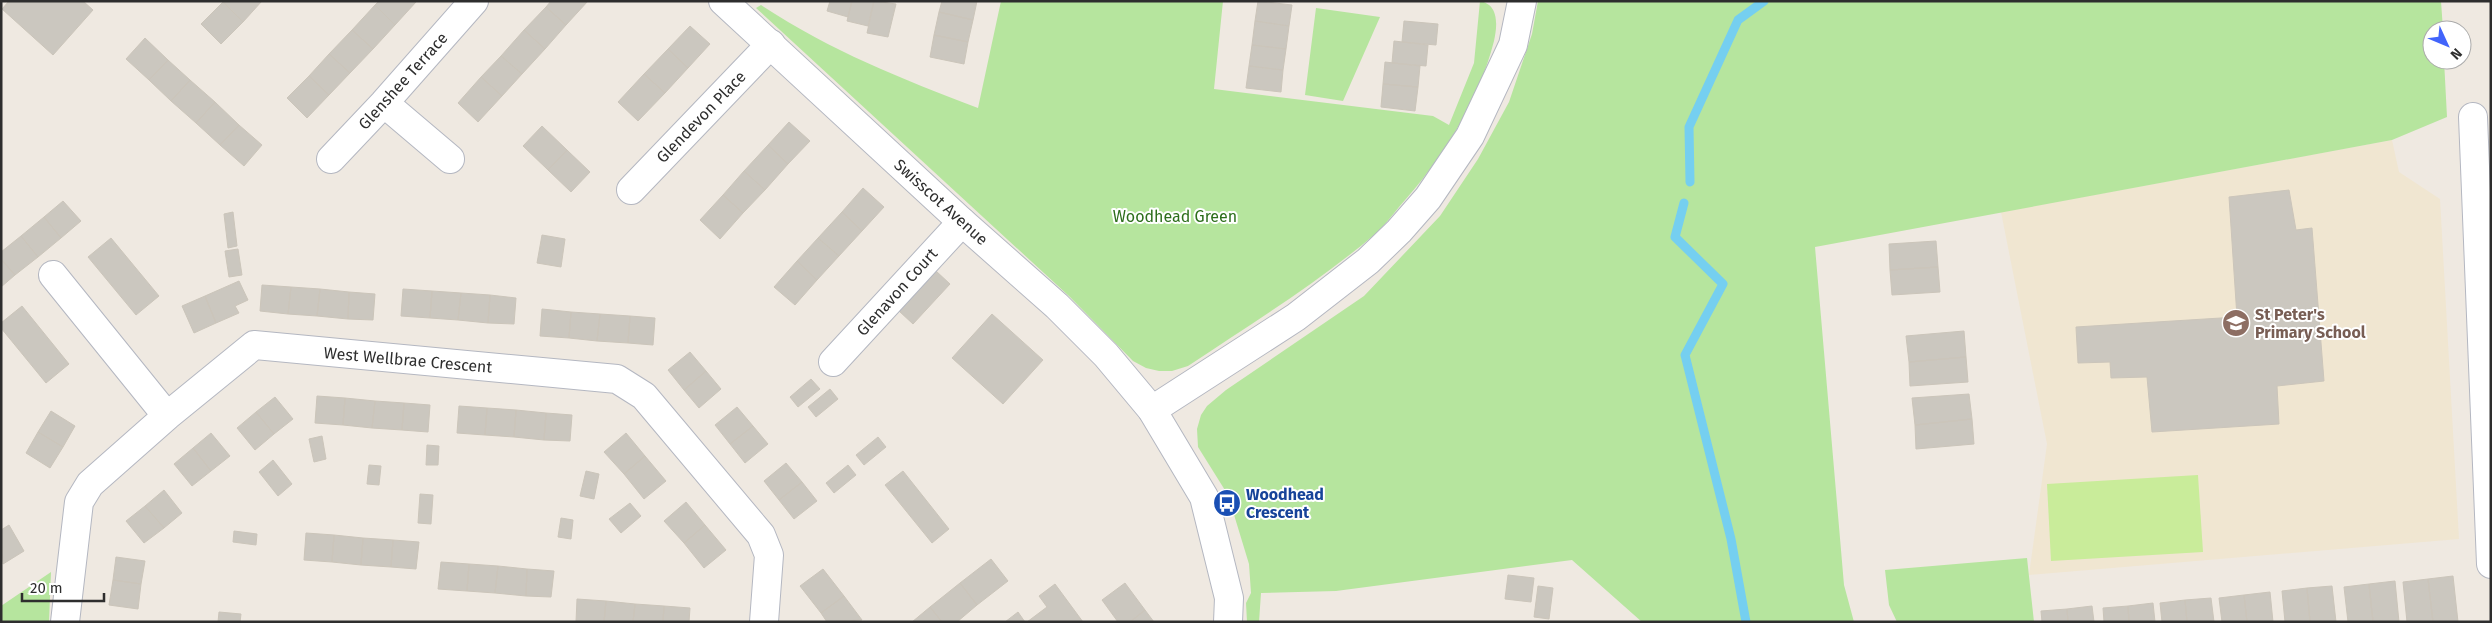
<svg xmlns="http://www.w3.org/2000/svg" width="2492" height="623" viewBox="0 0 2492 623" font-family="'Fira Sans',sans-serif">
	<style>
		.education { fill: #f0e6d1 }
		.green { fill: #b6e59e }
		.pitch { fill: #c9ec9a }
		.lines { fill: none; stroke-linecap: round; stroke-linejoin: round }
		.stream { stroke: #75cff0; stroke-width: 9 }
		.building { fill: #cbc7bf; stroke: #cbc5ba }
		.minor-casing { stroke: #b4b7c1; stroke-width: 30 }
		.tertiary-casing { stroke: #b4b7c1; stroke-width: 30 }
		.minor { stroke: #fff; stroke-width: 28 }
		.tertiary { stroke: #fff; stroke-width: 28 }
		.labels { text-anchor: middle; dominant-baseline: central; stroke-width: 4; stroke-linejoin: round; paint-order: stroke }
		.street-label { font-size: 16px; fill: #2e2e2e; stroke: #fff }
		.park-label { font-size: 16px; fill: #2c6e1b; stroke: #fff }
		.education-label { font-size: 16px; font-weight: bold; fill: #785e54; stroke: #fff; text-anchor: start }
		.transit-label { font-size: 16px; font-weight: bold; fill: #164399; stroke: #fff; text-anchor: start }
	</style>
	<rect width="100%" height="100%" fill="#efe9e1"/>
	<path class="education" d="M2392 140 2399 172 2440 199 2459 539 2029 575 2047 444 2001 212Z"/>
	<path class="green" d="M1001 1H1223L1214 89 1433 116 1449 125 1474 63 1480 1C1500 5 1497 27 1494 41 1478 104 1441 160 1399 207 1391 217 1383 227 1374 235 1316 284 1251 324 1188 366L1172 371H1159L1146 368 1133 361 1070 297 756 8 761 5C831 51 900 78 978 108Z
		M1538 1H2441L2443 30H2432V60H2444L2447 117 2392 140 1815 247 1844 585 1854 622H1642L1572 560 1336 591 1261 593 1259 622H1247L1246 603 1251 593 1249 564 1228 495 1198 447 1197 429 1201 415 1207 406 1226 390 1364 296 1440 216 1478 159 1509 102 1532 34Z
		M1316 8 1380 17 1343 101 1305 95Z
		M2027 558 2034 622H1897L1889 605 1885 570Z
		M51 572 49 622H1V606Z"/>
	<path class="pitch" d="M2198 475 2203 552 2051 561 2047 484Z"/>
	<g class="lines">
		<path class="stream" d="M1690 182 1689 127 1738 20 1764 1
			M1684 203 1675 237 1723 284 1685 355 1731 539 1746 622"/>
	</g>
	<path class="building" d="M9 1H83L93 10 53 55 2 9Z
		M223 1H262L243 22Z
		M379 1H416V2L395 25 375 5Z
		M551 1H588L566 25 546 7Z
		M830 1H852L848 17 827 11Z
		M852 1H874L868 26 847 21Z
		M874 1 896 4 888 37 867 33Z
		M942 1H977L973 20 939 12Z
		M1258 1 1292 5 1289 26 1255 21Z
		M223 2 243 22 221 44 201 24Z
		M375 5 395 25 373 49 352 30Z
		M546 7 566 25 545 49 524 30Z
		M939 12 973 20 968 42 934 35Z
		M1255 21 1289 26 1286 49 1252 45Z
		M1404 21 1438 24 1436 45 1402 42Z
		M690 26 710 44 688 68 668 49Z
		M352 30 373 49 350 73 329 54Z
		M524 30 545 49 522 74 501 56Z
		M934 35 968 42 964 64 930 57Z
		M145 38 168 60 149 80 126 59Z
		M1394 41 1428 45 1426 66 1392 63Z
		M1252 45 1286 49 1283 70 1249 66Z
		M668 49 688 68 665 93 644 74Z
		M329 54 350 73 329 95 309 76Z
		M501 56 522 74 502 96 481 77Z
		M168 60 190 80 171 101 149 80Z
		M1385 62 1420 66 1418 87 1383 84Z
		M1249 66 1283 70 1281 92 1246 88Z
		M644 74 665 93 638 121 618 102Z
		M309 76 329 95 307 118 287 98Z
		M481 77 502 96 478 122 458 103Z
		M190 80 215 102 196 123 171 101Z
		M1383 84 1418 87 1415 111 1381 107Z
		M215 102 239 125 220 145 196 123Z
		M789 122 810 141 788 164 768 145Z
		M239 125 262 145 244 166 220 145Z
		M542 126 567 150 548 170 523 146Z
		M768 145 788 164 765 190 744 171Z
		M567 150 590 172 571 192 548 170Z
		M744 171 765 190 743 213 723 195Z
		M863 188 884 207 862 231 842 212Z
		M2289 190 2296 230 2312 228 2324 381 2277 386 2279 424 2152 432 2147 377 2111 378 2110 362 2078 363 2076 327 2237 317 2229 197Z
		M723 195 743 213 720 239 700 220Z
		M63 201 81 221 61 238 44 217Z
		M233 212 237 246 228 248 224 214Z
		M842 212 862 231 839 256 818 238Z
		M44 217 61 238 38 257 21 236Z
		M542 235 565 239 561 267 537 263Z
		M21 236 38 257 15 275 1 259V252Z
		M111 238 159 296 136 315 88 257Z
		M818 238 839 256 817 280 797 261Z
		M1936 241 1938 267 1890 270 1889 244Z
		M238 249 242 275 229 277 225 251Z
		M1 259 15 275 1 287Z
		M797 261 817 280 795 305 774 287Z
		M1938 267 1940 292 1892 295 1890 270Z
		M936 271 950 284 913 324 899 311Z
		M239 281 248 300 235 306 239 313 216 323 205 296Z
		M262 285 291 287 288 314 260 311Z
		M291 287 320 289 317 316 288 314Z
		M320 289 349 292 348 319 317 316Z
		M403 289 432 291 430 318 401 316Z
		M432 291 461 293 458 320 430 318Z
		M349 292 375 294 373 320 348 319Z
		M461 293 490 295 488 323 458 320Z
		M490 295 516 298 514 324 488 323Z
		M205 296 216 323 194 333 182 306Z
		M22 306 69 364 46 383 1 328V323Z
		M542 309 571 312 569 338 540 336Z
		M571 312 600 314 597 341 569 338Z
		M600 314 630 316 628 343 597 341Z
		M992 314 1043 360 1003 404 952 358Z
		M630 316 655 318 653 345 628 343Z
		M1964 331 1966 357 1909 362 1906 336Z
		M690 352 706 371 684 390 668 370Z
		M1966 357 1968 382 1910 386 1909 362Z
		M706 371 721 389 699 408 684 390Z
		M811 379 820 389 798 407 790 397Z
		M830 389 838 399 816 417 808 407Z
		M1969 394 1972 419 1915 425 1912 398Z
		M317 396 345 398 343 425 315 423Z
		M275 397 293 419 274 434 256 412Z
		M345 398 375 401 372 428 343 425Z
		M375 401 404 403 402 430 372 428Z
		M404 403 430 405 428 432 402 430Z
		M459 406 487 408 485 435 457 433Z
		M737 407 753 426 730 444 715 425Z
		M487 408 516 410 514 437 485 435Z
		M516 410 546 413 544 440 514 437Z
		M51 411 75 426 63 447 38 432Z
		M256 412 274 434 255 450 237 428Z
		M546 413 572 415 570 441 544 440Z
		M1972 419 1974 444 1916 449 1915 425Z
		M753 426 768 444 745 463 730 444Z
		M38 432 63 447 50 468 26 453Z
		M211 433 230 456 211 471 193 448Z
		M626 433 645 456 624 474 604 452Z
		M322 436 326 459 314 462 309 439Z
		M878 437 886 447 864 465 856 455Z
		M427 445 439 446 438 465H426Z
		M193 448 211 471 192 486 174 464Z
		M645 456 666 481 644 499 624 474Z
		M273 460 292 484 278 496 259 472Z
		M786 463 802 482 779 500 764 481Z
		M369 465 381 466 379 485 367 484Z
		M848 465 856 475 834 493 826 483Z
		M586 471 599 474 594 499 580 496Z
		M903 471 949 529 932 543 885 485Z
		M802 482 817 501 794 519 779 500Z
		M164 490 182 513 164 528 145 506Z
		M420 494 433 495 431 524 418 523Z
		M686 502 705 525 684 543 664 521Z
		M630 503 641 516 621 533 609 519Z
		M145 506 164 528 144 543 126 521Z
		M561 518 573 520 571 539 558 537Z
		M9 525 24 551 3 564 1 530Z
		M705 525 726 550 704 568 684 543Z
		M234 531 257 534 256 545 233 542Z
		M306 533 334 535 332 562 304 560Z
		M334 535 363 538 361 565 332 562Z
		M363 538 393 540 391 567 361 565Z
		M393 540 419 542 416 569 391 567Z
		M116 557 145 561 141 584 113 580Z
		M991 559 1008 581 977 605 960 583Z
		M441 562 469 564 467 591 438 589Z
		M469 564 498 566 495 593 467 591Z
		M498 566 527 569 526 596 495 593Z
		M527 569 554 571 551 597 526 596Z
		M823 569 844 596 821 613 800 586Z
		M1508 575 1534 578 1531 602 1505 599Z
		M2453 576 2458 622H2433L2428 579Z
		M2428 579 2433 622H2407L2403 582Z
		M113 580 141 584 138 609 109 605Z
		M2395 581 2399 622H2373L2369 584Z
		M960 583 977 605 957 622H942L930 607Z
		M1125 583 1145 610 1130 622H1118L1102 600Z
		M1055 584 1083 622H1027L1047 607 1039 596Z
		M2369 584 2373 622H2348L2344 587Z
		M1538 586 1553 588 1549 619 1534 617Z
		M2332 586 2336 622H2310L2307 588Z
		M2307 588 2310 622H2285L2282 591Z
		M2270 592 2273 622H2247L2244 595Z
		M2244 595 2247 622H2222L2219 598Z
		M844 596 862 620 827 622 821 613Z
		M2211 598 2214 622H2187L2185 600Z
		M577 599 606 601 604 622H576Z
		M2185 600 2187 622H2162L2160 603Z
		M606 601 635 604 633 622H604Z
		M2153 603 2155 622H2129L2128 606Z
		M635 604 664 606 663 622H633Z
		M664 606 690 608 689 622H663Z
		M2092 606 2094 622H2068L2067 609Z
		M2128 606 2129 622H2104L2103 608Z
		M930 607 942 622H912Z
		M2067 609 2068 622H2042L2041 611Z
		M1145 610 1154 622H1130Z
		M219 612 241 614 240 622H218Z
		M1018 612 1025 622H1005Z"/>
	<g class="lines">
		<g class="minor-casing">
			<path id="minor" d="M384 103 450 159
				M2473 117 2491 564
				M331 159 384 103 474 1
				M631 190 771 44
				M53 275 167 416
				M833 362 962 222
				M1152 410 1296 317 1368 261 1399 231 1428 198 1470 136 1513 45 1522 1
				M65 622 79 502 90 484 167 416 254 345 617 379 644 396 761 535 769 555 764 622"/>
		</g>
		<g class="tertiary-casing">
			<path id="tertiary" d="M723 1 962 222 1057 306 1106 355 1152 410 1204 497 1229 598 1228 622"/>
		</g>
		<use href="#minor" class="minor"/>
		<use href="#tertiary" class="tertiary"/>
	</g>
	<defs>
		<g id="school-disc" transform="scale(1.4375)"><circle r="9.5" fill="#8d6e63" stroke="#fff"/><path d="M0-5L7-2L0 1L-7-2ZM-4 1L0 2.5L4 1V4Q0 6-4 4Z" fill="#fff"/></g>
		<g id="bus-disc" transform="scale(1.4375)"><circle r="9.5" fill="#1a4fb4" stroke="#fff"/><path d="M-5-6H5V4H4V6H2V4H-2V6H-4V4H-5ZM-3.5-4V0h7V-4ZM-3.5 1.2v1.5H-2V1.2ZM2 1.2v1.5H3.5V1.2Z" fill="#fff"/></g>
	</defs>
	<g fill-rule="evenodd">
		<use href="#school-disc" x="2236" y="323"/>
		<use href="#bus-disc" x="1227" y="503"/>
	</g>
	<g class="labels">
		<g class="street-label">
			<text transform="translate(403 81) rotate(-48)">Glenshee Terrace</text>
			<text transform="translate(701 117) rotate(-46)">Glendevon Place</text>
			<text transform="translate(941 202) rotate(42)">Swisscot Avenue</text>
			<text transform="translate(897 292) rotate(-48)">Glenavon Court</text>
			<text transform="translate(408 360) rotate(5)">West Wellbrae Crescent</text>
		</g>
		<g class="park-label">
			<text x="1175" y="216">Woodhead Green</text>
		</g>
		<g class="education-label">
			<text x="2255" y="314">St Peter's<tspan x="2255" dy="18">Primary School</tspan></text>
		</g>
		<g class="transit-label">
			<text x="1246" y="494">Woodhead<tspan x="1246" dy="18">Crescent</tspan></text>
		</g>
	</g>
	<rect width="2492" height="623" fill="none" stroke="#2e2e2e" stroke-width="5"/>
	<g transform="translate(2447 45) rotate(134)"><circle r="24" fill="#ffffff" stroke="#ababab"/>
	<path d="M0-4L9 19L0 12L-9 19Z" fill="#4264fb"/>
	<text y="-8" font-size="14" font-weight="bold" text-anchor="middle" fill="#2e2e2e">N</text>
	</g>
	<path d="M22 593v8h82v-8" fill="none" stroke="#2e2e2e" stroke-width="2.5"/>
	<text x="30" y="593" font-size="15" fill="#2e2e2e" stroke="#ffffff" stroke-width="4" paint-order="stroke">20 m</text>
</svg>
